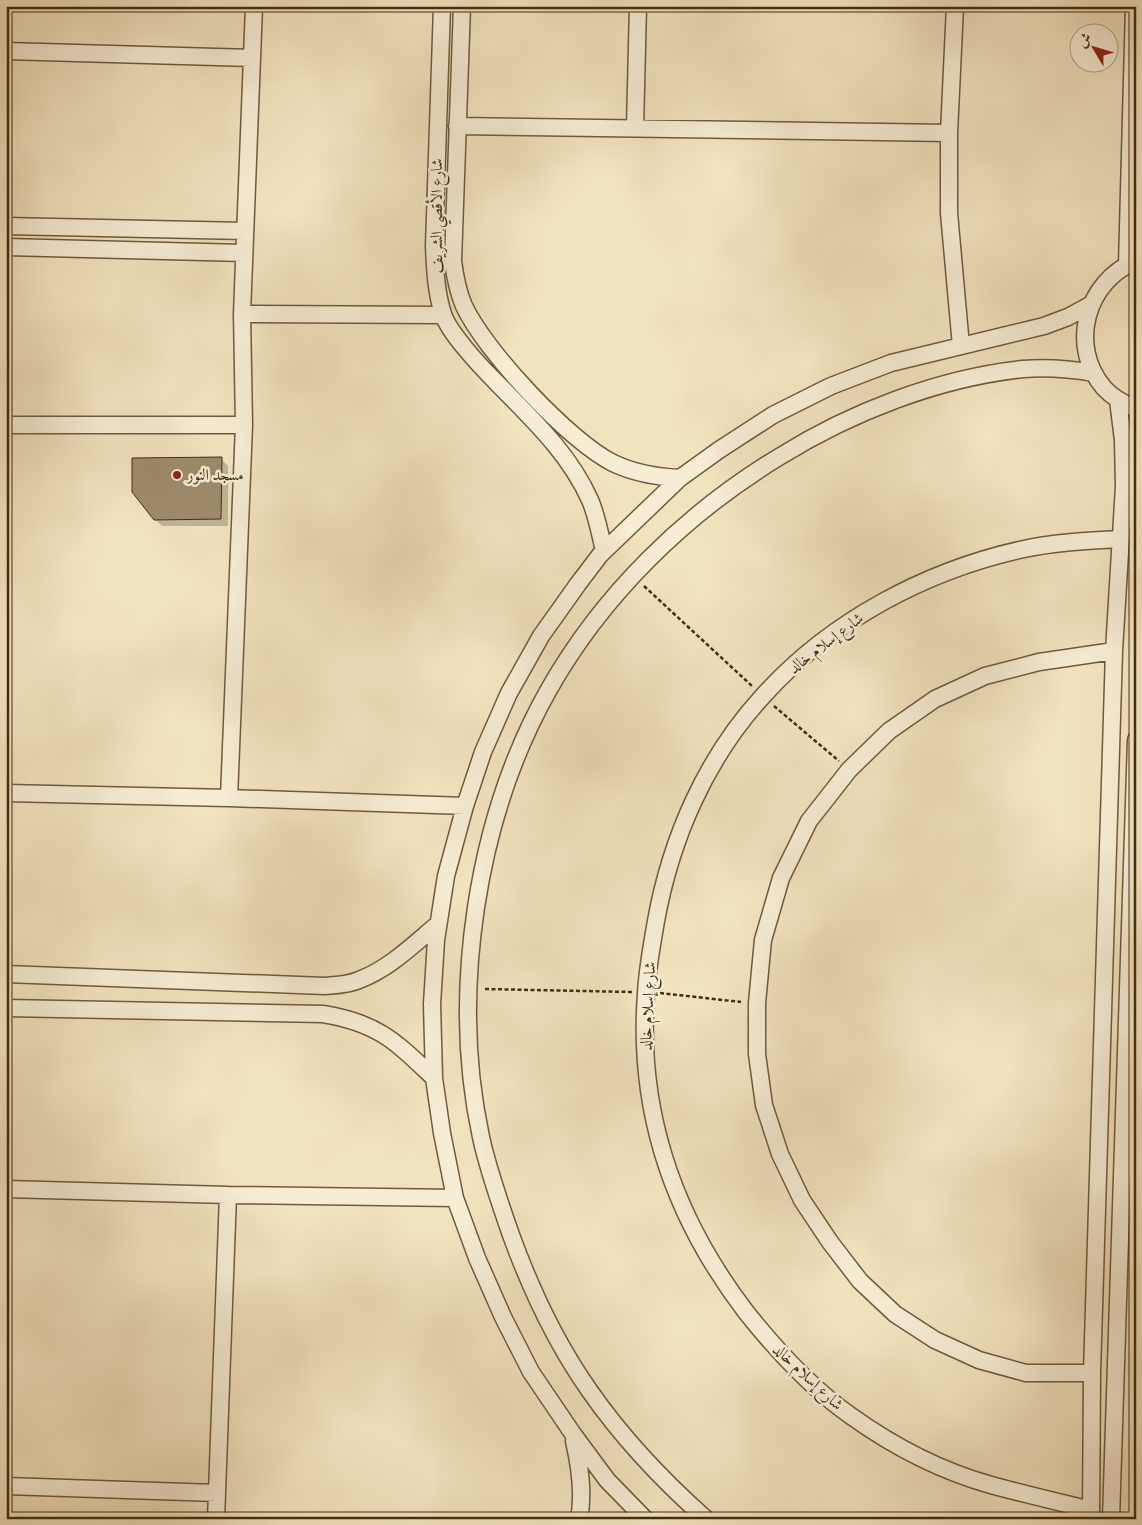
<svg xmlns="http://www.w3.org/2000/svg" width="1142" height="1525" viewBox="0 0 1142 1525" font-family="'IM FELL Double Pica',Amiri,serif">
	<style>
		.shadow { fill: #0003 }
		.building { fill: #9e8b6b; stroke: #442c11 }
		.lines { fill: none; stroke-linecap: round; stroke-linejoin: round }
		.minor-casing { stroke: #705a3c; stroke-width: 19 }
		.path { stroke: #442c11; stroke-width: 2.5; stroke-dasharray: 4 2.5; stroke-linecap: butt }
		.minor { stroke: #f7edd5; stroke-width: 16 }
		.poi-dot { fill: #8f2418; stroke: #f7edd5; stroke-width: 2 }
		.labels { text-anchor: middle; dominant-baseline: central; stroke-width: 5; stroke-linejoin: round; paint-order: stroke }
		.street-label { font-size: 16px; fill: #442c11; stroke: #f7edd5 }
		.poi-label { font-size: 16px; fill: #442c11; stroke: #f7edd5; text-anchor: start }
	</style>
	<rect width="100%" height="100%" fill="#f2e3bf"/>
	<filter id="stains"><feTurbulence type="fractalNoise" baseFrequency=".004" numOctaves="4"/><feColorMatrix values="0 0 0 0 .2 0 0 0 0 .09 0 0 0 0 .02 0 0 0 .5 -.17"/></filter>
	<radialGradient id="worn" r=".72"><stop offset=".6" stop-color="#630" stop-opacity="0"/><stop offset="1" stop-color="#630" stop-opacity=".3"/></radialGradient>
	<path class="shadow" d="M221 459 228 466V526H162L155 519Z"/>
	<path class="building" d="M222 457 221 519 154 520 132 492V458Z"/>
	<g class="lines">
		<g class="minor-casing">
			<path id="minor" d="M442 6 434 246C435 269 436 292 443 314 449 333 481 367 496 382 532 419 569 453 590 500 597 516 600 534 604 551
				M462 6 453 261C455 277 458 292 464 306 485 351 569 441 613 463 634 473 656 477 680 478
				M955 6 949 133V213L961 346
				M6 51 252 58
				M457 126 949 133
				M635 128 638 6
				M6 226 245 231
				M6 247 244 253
				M1136 261C1086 281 1068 346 1104 388 1113 398 1124 403 1136 409
				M1127 265 1134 6
				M242 314 443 315
				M6 425H244
				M6 793 229 798 465 806
				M229 798 244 425 242 314 254 6
				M6 974 325 986C337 985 348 985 359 980 389 969 414 944 438 924
				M6 1008 323 1014C378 1023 395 1041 434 1078
				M6 1189 228 1195 455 1198
				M1092 1373H1026L979 1360 935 1340 895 1314 860 1281 830 1242 802 1200 780 1154 764 1105 757 1054V1003L763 940 781 878 809 821 849 770 889 731 935 699 985 676 1039 662 1114 651
				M574 1441C580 1467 584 1493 579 1519
				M6 1486 217 1493
				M1091 1510C1058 1502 1024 1494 991 1485 941 1471 893 1446 851 1416 811 1388 777 1351 746 1312 675 1219 637 1113 646 994 647 970 652 945 656 921 671 838 706 758 763 696 830 621 927 570 1024 549 1056 542 1088 541 1120 539
				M216 1519 228 1195
				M645 1519 607 1480 573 1434 531 1372 503 1317 477 1258 455 1198 442 1133 434 1078 432 1004 436 940 446 876 465 806 483 752 509 693 541 636 578 584 600 555 680 478 719 450 773 415 831 386 891 363 1044 326 1068 317 1090 305
				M706 1519C662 1480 623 1439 589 1390 556 1343 531 1290 511 1235 500 1203 488 1170 481 1137 450 994 476 819 548 691 602 595 685 514 779 457 851 412 939 378 1023 369 1047 367 1071 369 1094 373
				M1091 1519 1092 1373 1114 651 1124 486 1123 440 1118 400
				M1111 1519 1136 740"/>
		</g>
		<path class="path" d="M644 586 752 686
			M774 706 839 761
			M485 989 632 992
			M660 993 741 1002"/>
		<use href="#minor" class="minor"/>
	</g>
	<circle class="poi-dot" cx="177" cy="475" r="5"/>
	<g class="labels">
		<g class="street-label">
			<text transform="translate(437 216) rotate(-90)">شارع الأقصي الشريف</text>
			<text transform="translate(826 643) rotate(-37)">شارع إسلام خالد</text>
			<text transform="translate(648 1006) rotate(-87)">شارع إسلام خالد</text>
			<text transform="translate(808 1377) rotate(43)">شارع إسلام خالد</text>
		</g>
		<g class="poi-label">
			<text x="187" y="475">مسجد النور</text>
		</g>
	</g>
	<rect width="1142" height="1525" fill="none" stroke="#f2e3bf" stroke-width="25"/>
	<rect x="8" y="8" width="1127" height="1510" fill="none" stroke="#442c11" stroke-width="2.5"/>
	<rect x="12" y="12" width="1117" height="1500" fill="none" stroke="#442c11"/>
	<g transform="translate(1094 48) rotate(308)"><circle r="24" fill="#f7edd5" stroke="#afa087"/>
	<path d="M0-4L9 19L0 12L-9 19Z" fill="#8f2418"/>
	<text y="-8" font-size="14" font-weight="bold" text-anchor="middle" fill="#442c11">ش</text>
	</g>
	<rect width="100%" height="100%" filter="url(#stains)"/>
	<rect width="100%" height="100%" fill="url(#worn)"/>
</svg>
